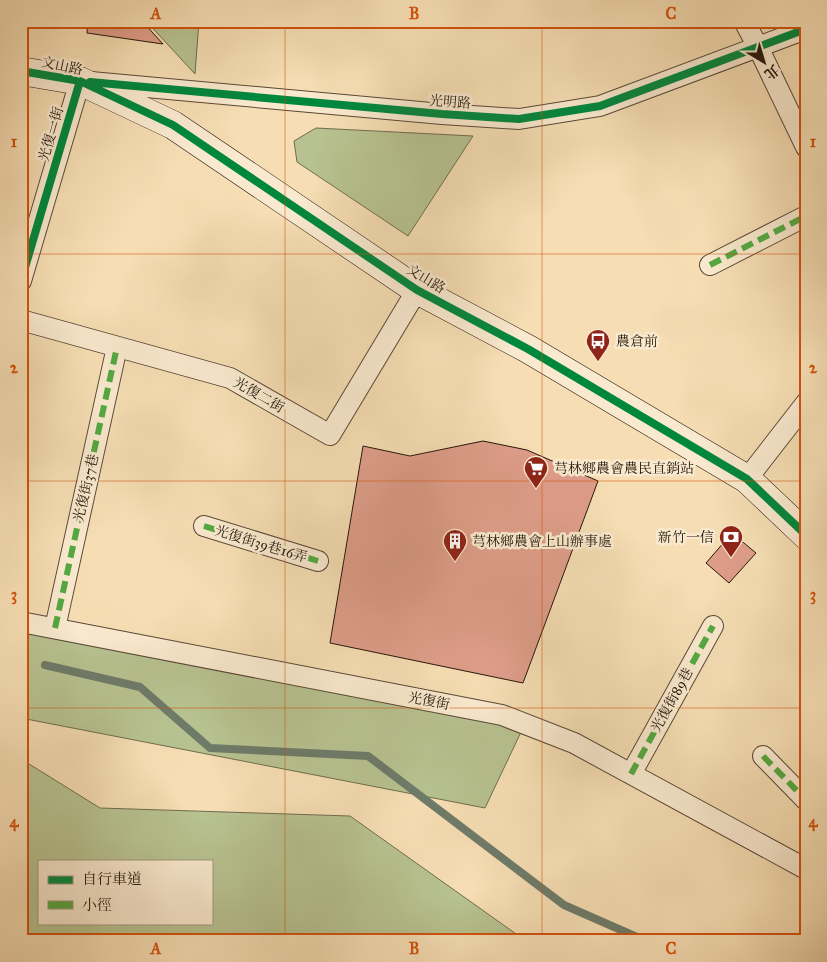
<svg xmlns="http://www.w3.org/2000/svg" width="827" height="962" viewBox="0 0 827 962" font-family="'IM FELL Great Primer','Noto Serif TC',serif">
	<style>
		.green { fill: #b7c290; stroke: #6e6d4e; fill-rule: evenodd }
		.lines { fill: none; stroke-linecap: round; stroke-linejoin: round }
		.stream { stroke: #6e7b69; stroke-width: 8 }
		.building { fill: #de9d89; stroke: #25180c }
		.minor-casing { stroke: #594936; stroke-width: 22 }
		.secondary-casing { stroke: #25180c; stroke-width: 29 }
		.minor { stroke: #f9e9ce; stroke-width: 20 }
		.secondary { stroke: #f9e9ce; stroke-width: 28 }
		.quiet { stroke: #53a941; stroke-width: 6; stroke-dasharray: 12 6; stroke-linecap: butt }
		.cycleway-casing { stroke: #f9e9ce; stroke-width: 11 }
		.cycleway { stroke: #00873e; stroke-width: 8 }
		.grid { fill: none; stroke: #d4520c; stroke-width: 1; stroke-opacity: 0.55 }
		.labels { text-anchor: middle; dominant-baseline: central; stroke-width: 5; stroke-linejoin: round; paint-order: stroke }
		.street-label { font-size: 14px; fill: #25180c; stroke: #f9e9ce }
		.poi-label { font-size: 14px; fill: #25180c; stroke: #f9e9ce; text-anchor: start }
		.neatline { fill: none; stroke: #d4520c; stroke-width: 2 }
		.grid-label { font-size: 16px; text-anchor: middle; font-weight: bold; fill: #d4520c }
	</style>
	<rect width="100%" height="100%" fill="#f6ddb3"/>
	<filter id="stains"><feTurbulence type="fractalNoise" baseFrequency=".004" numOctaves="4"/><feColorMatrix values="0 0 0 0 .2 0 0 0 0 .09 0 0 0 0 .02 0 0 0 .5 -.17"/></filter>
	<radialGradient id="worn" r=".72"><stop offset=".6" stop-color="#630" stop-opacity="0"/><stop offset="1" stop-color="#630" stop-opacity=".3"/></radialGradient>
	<path class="green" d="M146 21H199L195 74Z
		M316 128 473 136 408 236 297 162 294 141Z
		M21 626 491 718 521 732 485 808 21 718Z
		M21 759 100 808 350 816 526 941H21ZM39 861H211V923H39Z"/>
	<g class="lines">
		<path class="stream" d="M45 665 140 687 210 748 368 756 564 905 646 941"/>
	</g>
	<path class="building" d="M88 21H142L163 44 87 33Z
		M483 441 527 450 598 481 523 683 330 643 363 446 410 456Z
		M732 533 756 553 729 583 706 563Z"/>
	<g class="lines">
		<g class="minor-casing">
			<path id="minor" d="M744 21 758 47 806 147
				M710 265 806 216
				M21 281 80 81 442 114 519 119 600 106 806 29
				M21 320 230 378 330 435 417 290
				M747 479 806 403
				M204 526 318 561
				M21 622 502 715 574 743 806 869
				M55 628 117 347
				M763 756 806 800
				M631 774 713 626"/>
		</g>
		<g class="secondary-casing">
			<path id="secondary" d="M21 71 80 81 173 125 417 290 528 349 747 479 806 535"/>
		</g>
		<use href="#minor" class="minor"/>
		<use href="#secondary" class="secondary"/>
		<path class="quiet" d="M710 265 806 216
			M204 526 318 561
			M55 628 117 347
			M763 756 806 800
			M631 774 713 626"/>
		<g class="cycleway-casing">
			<path id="cycleway" d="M21 71 80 81 173 125 417 290 528 349 747 479 806 535
				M90 82 442 114 519 119 600 106 806 29
				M21 281 80 81"/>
		</g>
		<use href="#cycleway" class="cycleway"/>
	</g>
	<path class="grid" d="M285 21V941M542 21V941M21 254H806M21 481H806M21 708H806"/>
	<defs>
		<g id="bus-pin" transform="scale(1.25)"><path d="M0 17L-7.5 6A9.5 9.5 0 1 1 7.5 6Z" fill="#8f2418" stroke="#f9e9ce"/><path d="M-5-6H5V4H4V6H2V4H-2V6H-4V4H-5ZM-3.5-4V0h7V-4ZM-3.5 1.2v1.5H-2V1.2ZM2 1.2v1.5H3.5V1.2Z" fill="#fff"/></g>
		<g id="supermarket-pin" transform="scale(1.25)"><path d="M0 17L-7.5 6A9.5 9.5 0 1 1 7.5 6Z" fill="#8f2418" stroke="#f9e9ce"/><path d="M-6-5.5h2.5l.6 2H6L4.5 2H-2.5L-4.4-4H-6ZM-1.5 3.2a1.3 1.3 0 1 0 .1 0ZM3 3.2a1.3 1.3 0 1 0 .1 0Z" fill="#fff"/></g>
		<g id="bank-pin" transform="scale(1.25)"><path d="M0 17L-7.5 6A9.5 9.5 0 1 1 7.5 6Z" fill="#8f2418" stroke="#f9e9ce"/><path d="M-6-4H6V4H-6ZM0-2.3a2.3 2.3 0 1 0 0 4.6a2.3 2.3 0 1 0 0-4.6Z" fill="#fff"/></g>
		<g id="building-pin" transform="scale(1.25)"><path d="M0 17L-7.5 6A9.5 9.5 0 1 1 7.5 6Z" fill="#8f2418" stroke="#f9e9ce"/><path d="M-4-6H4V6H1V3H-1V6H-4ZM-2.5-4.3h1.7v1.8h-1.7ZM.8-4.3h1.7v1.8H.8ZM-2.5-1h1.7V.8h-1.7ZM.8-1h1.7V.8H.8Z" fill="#fff"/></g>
	</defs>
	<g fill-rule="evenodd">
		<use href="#bus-pin" x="598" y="341"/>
		<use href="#supermarket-pin" x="536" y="468"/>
		<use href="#bank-pin" x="731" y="537"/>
		<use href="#building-pin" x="455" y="541"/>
	</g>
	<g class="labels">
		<g class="street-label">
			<text transform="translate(62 66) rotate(12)">文山路</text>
			<text transform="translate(450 102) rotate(4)">光明路</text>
			<text transform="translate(51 134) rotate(-74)">光復一街</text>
			<text transform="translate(426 279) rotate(31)">文山路</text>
			<text transform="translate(259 395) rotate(30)">光復二街</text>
			<text transform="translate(86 488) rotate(-77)">光復街37巷</text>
			<text transform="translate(261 544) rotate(17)">光復街39巷16弄</text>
			<text transform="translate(672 700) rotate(-61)">光復街89巷</text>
			<text transform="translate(429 701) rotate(11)">光復街</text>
		</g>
		<g class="poi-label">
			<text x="616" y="341">農倉前</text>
			<text x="554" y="468">芎林鄉農會農民直銷站</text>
			<text x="714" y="537" text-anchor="end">新竹一信</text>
			<text x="472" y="541">芎林鄉農會上山辦事處</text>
		</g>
	</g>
	<rect width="827" height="962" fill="none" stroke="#f6ddb3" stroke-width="55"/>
	<rect x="38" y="860" width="175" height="65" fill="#f9e9ce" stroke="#a49580"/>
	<rect x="48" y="876" width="25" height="8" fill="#00873e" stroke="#a49580"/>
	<text x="82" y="884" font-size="15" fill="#25180c">自行車道</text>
	<rect x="48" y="901" width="25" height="8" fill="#53a941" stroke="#a49580"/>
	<text x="82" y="910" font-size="15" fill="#25180c">小徑</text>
	<g transform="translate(764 62) rotate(142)" stroke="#f9e9ce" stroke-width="4" paint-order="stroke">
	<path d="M0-4L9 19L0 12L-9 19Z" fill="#25180c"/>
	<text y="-8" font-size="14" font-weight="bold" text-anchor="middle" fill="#25180c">北</text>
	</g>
	<rect x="28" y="28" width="772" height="906" class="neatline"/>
	<g class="grid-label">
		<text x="156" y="19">A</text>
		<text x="414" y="19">B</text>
		<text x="671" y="19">C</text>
		<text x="14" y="147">1</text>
		<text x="813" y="147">1</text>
		<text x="14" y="373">2</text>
		<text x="813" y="373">2</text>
		<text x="14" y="600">3</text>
		<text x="813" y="600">3</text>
		<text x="14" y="827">4</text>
		<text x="813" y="827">4</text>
		<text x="156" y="954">A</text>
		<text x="414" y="954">B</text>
		<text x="671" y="954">C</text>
	</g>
	<rect width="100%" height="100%" filter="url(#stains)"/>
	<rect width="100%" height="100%" fill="url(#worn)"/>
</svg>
